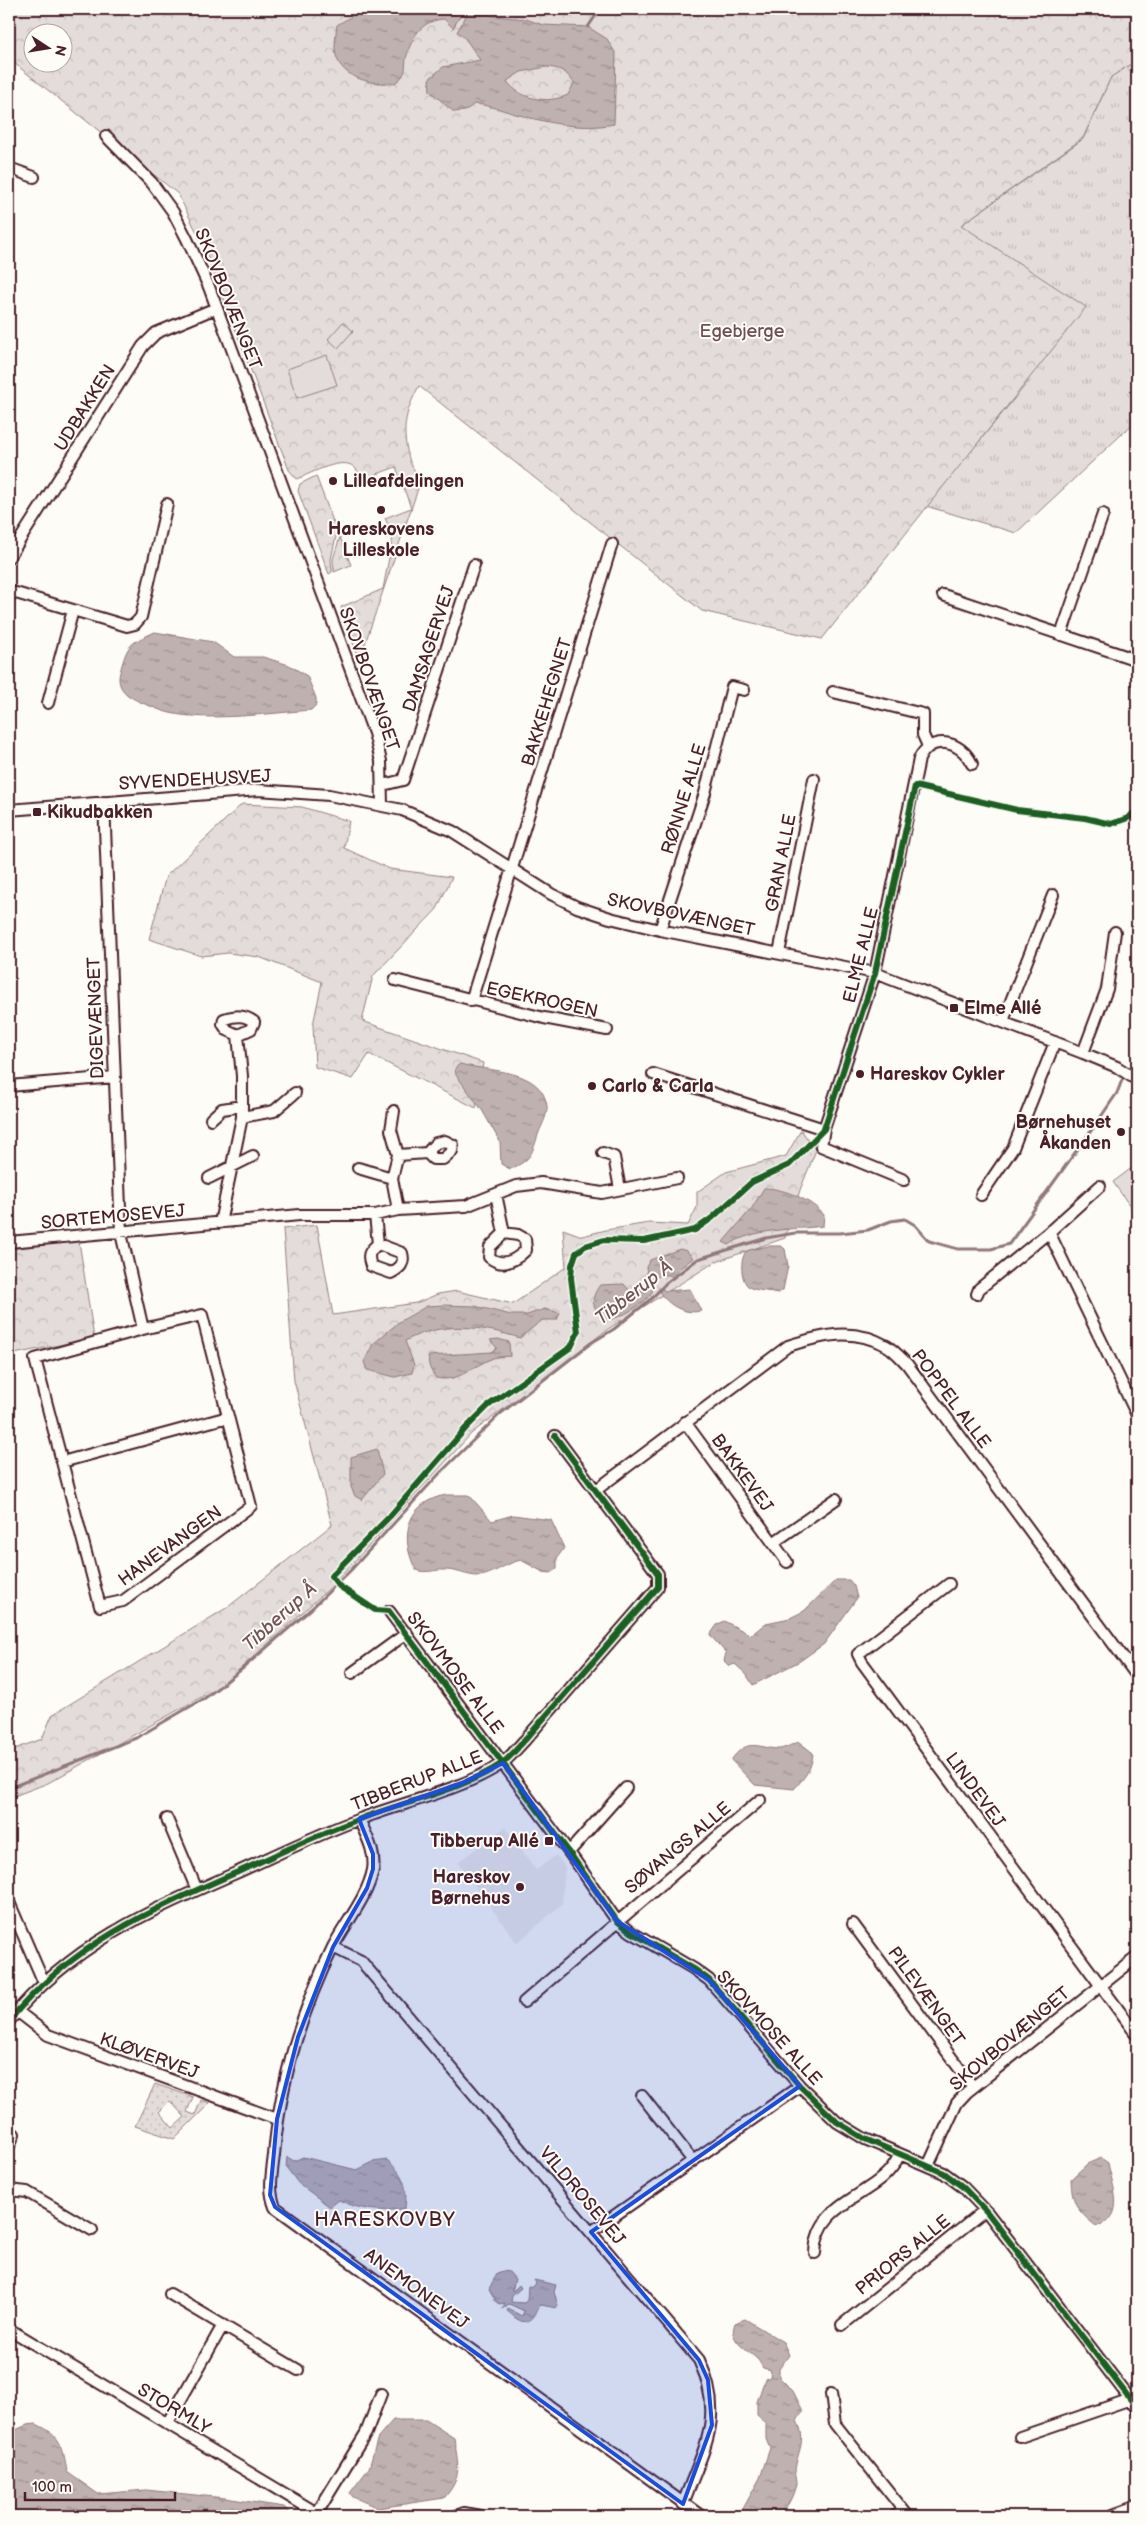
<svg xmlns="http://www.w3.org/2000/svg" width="1146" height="2525" viewBox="0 0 1146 2525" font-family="'Balsamiq Sans',sans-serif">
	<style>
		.built { fill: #f0ece8 }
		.grass { fill: url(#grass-tufts); stroke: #967e82 }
		.forest { fill: url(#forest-crowns); stroke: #967e82; fill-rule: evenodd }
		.garden { fill: url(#garden-dots); stroke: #967e82; fill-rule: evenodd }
		.pitch { fill: #e3dcda; stroke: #967e82 }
		.water { fill: url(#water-ripples); stroke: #91777b; fill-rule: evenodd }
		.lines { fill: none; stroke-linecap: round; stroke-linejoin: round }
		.stream { stroke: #91777b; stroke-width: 3 }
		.minor-casing { stroke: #4a1f2b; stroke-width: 14 }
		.minor { stroke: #fdfcf7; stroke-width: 10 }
		.cycleway-casing { stroke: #fdfcf7; stroke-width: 9 }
		.cycleway { stroke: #1b5e20; stroke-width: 6 }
		.marked { fill: #1d4ed8; fill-opacity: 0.2; stroke: #1d4ed8; stroke-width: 4; stroke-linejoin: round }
		.poi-dot { fill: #4a1f2b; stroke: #fdfcf7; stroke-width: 2 }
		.labels { text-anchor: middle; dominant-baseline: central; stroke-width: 4; stroke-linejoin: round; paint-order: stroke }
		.street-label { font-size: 18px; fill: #4a1f2b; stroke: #fdfcf7 }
		.park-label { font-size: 18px; fill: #704e57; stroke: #fdfcf7 }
		.poi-label { font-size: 18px; font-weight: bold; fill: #4a1f2b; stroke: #fdfcf7; text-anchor: start }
		.water-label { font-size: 19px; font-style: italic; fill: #73525a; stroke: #fdfcf7 }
		.quarter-label { font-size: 20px; letter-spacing: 1px; fill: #4a1f2b; stroke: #fdfcf7 }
	</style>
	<defs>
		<pattern id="grass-tufts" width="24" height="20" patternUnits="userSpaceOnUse" patternTransform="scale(1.25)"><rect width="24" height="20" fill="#e3dcda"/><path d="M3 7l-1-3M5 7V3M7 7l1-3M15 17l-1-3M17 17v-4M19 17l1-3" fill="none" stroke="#c4bcbb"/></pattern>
		<pattern id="forest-crowns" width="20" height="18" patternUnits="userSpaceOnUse" patternTransform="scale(1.25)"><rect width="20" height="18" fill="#e3dcda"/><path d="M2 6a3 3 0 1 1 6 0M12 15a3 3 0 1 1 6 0" fill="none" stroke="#c4bcbb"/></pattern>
		<pattern id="garden-dots" width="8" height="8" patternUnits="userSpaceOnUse" patternTransform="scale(1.25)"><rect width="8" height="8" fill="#e3dcda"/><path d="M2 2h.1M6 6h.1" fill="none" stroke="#c4bcbb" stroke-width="1.8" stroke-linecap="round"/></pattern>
		<pattern id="water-ripples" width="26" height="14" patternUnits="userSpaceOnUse" patternTransform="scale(1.25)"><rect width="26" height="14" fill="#c0b1b1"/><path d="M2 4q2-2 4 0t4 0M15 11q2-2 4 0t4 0" fill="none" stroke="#9e8f90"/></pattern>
	</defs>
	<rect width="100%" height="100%" fill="#fdfcf7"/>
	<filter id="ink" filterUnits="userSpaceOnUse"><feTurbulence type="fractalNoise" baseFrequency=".02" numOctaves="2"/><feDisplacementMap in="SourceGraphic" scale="10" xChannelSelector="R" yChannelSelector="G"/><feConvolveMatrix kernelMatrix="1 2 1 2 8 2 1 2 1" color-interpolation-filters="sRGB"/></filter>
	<g filter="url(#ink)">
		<path class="built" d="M505 1827 536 1870 556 1855 565 1867 562 1904 517 1943 458 1862Z"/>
		<path class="grass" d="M1137 60V420L1016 533 926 506 1028 382 961 225 1083 139 1111 77Z"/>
		<path class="forest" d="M9 9H1137V60L1111 77 1083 138 961 225 1086 307 822 639 702 611 419 386C404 414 401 431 410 462 413 469 418 475 420 483L359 661 341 607 383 589 393 537 385 518 411 508 396 467 361 480C360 476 358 472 356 469 345 454 310 474 297 479L289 470 204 247 178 194 9 59ZM32 32H62V62H32Z
			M316 476 337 532 331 559 332 572 329 574 298 491 300 484Z
			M340 537 351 565 334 572 333 559Z
			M242 804 302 807 349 821 344 848 390 869 452 877 437 909 373 976 362 1021 483 1063 476 1108 369 1054 353 1079 315 1067 313 1025 322 982 259 957 228 953 201 956 149 939 166 876Z
			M801 1130 816 1150 800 1190 785 1238 715 1262 608 1329 472 1433 333 1585 221 1686 48 1783 9 1798V1751L42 1739 52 1715 228 1607 332 1525 294 1381 283 1229 317 1225 333 1315 416 1303 438 1294 457 1291 513 1304 566 1267 563 1229 582 1236 606 1230 649 1223 688 1225 697 1207V1192L726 1172 786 1156Z
			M79 1241 94 1338 9 1355V1249Z"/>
		<path class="garden" d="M155 2084 193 2097 187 2112 195 2115 201 2100 210 2103 174 2139 135 2126ZM170 2101 185 2117 173 2128 159 2112Z"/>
		<path class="pitch" d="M343 322 353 331 338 348 328 339Z
			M327 355 337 385 297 398 287 369Z
			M1137 1164V1216L1113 1182Z"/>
		<path class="water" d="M364 9H464L453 28 444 19C421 20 411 38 406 59 405 64 406 71 403 75 402 78 397 81 395 83 371 85 336 78 335 48 335 40 336 32 337 25Z
			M470 9 493 16 526 19 543 25 588 27 607 39 616 54 614 124C580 131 545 122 512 113 499 109 488 105 474 104L465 111 454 112 430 91 429 79 443 67 480 60 465 38 457 32ZM546 67C560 68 566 71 574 83L568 95C548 104 520 100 507 81L521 72Z
			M155 632 213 642 234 657H263L289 665 307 676 316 698V705L311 710C271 713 209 722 170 713 161 711 153 707 145 704 130 698 115 690 120 672 128 643 129 644 155 632Z
			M460 1064C488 1072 542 1068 547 1106 548 1114 542 1125 539 1132 532 1153 532 1160 510 1169L501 1164 500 1142 482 1110 456 1075 455 1068Z
			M764 1188C783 1188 812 1200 824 1215L823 1226C794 1230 753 1228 729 1245L723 1242 752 1208Z
			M770 1246H781L785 1249 788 1266 783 1290 778 1293C770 1291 759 1291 751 1288 740 1284 739 1257 747 1251 753 1248 764 1247 770 1246Z
			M680 1249 687 1251 693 1258 679 1269 674 1277C666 1273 660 1274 653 1280 653 1284 654 1288 652 1292 645 1304 621 1318 608 1320 593 1310 588 1301 600 1285L624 1284 632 1294C644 1288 649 1280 646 1267L650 1260Z
			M661 1288 665 1291 690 1289 701 1311C683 1315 667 1304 659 1291Z
			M444 1305 475 1306 511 1315H527L545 1309 560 1313 557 1320H542L520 1338C482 1326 441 1321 405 1341L414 1365 412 1373 395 1377 367 1370 364 1362 373 1344 399 1322 427 1306Z
			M498 1339 509 1342 510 1356C504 1357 496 1356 491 1359 471 1367 458 1383 436 1378 431 1371 427 1365 429 1356L492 1352 497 1348 490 1340Z
			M377 1449 383 1474 362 1500 355 1496 351 1487V1457Z
			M446 1495H469L492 1521 513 1515 551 1520 564 1548 557 1558V1568L551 1573 543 1572 521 1560C507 1563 498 1571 485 1575 472 1579 459 1570 446 1570 435 1569 427 1574 416 1570 399 1538 406 1502 446 1495Z
			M836 1580H849L854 1586 857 1598 824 1644 800 1661 753 1685 746 1674 735 1664 729 1666 724 1661 726 1653 710 1635 717 1625 724 1621 751 1635 766 1623 790 1618 804 1611Z
			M799 1742 813 1753C812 1769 805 1777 794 1789L755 1785 731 1760C747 1739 754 1746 776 1749 783 1750 792 1744 799 1742Z
			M287 2157 294 2161 303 2157 357 2170 373 2162 387 2160C404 2174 408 2187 405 2208 383 2213 359 2210 339 2200L330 2207 298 2183 286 2167Z
			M1101 2158 1108 2163C1112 2185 1128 2219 1096 2226 1077 2211 1072 2203 1071 2179L1087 2164Z
			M503 2271 509 2272 515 2279 512 2292 519 2285 521 2288 512 2296 511 2302 524 2303 527 2300 528 2286 533 2287 536 2283 534 2280 556 2285 554 2292 558 2305 556 2308 541 2305C534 2312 531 2328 517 2319 513 2317 512 2314 507 2311L508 2309 522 2316 524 2311 509 2304 502 2309 505 2303 500 2304 496 2301 489 2289 497 2273Z
			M745 2319 783 2342 789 2355 779 2369V2377L793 2391 803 2411 797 2421C808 2441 796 2453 795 2472 794 2475 796 2479 796 2483 794 2496 787 2506 781 2516H739L760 2478 770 2448 766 2438V2424L757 2416V2402L765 2379 770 2377 771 2370 763 2368C761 2365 759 2360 756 2358 745 2348 728 2341 735 2323Z
			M393 2420H426L454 2438C458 2464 463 2477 444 2498L378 2508 353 2497 350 2493 369 2468 378 2437Z
			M36 2424C61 2435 63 2446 67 2472L98 2494 146 2490 225 2498 284 2507 294 2516H9V2433L27 2425Z"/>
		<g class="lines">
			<path class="stream" d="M588 27 598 12 597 9
				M1134 1062 1137 1057
				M9 1788 136 1738 205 1698 242 1669 311 1609 351 1570 440 1473 500 1414 591 1343 614 1329 651 1299 666 1283 698 1259 766 1238 795 1233H840L868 1230 891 1221 905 1219 915 1225 929 1241 958 1249H991L1009 1244 1098 1121 1117 1093 1122 1080"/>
			<g class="minor-casing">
				<path id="minor" d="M106 136 152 183 173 212 187 239 209 287 374 733 381 761 382 805
					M9 168 34 177
					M9 557 143 346 156 333 216 308
					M9 591 127 626 135 624 141 617 167 504
					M943 595 1137 660
					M1061 635 1103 514
					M833 692 923 714V735L928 746
					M48 703 73 610
					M383 785 403 780 474 565
					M104 802 121 1233 143 1329 202 1315 251 1506 123 1601 100 1606 35 1359 143 1329
					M9 810 258 790 329 795 402 810 452 831 551 894 577 907 610 918 660 930 875 973 1083 1053 1117 1067 1137 1080
					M660 930 705 793 732 687 744 690
					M779 953 814 779
					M395 980 544 1018 607 1030
					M471 1001 612 544
					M1003 1021 1053 895
					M1083 1053 1107 989 1115 932
					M653 1074 824 1129
					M9 1086 115 1077
					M394 1111 391 1130 398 1155 392 1178 398 1210
					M242 1117 274 1111 295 1093
					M211 1119 222 1109 242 1106
					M603 1153 614 1157 620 1189
					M398 1155 427 1153 433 1159H443L452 1151 453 1145 445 1141 436 1143 427 1153
					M358 1168 392 1178
					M209 1178 253 1156
					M904 1180 821 1146 824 1129 875 973 919 759C931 734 961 740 972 764
					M496 1194 504 1233 518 1235 525 1239 526 1250C515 1261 502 1268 489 1257L490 1247 504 1233
					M981 1195 1013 1148 1055 1042
					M375 1215 378 1244 402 1253C405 1264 400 1268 391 1273L371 1266C367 1255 369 1251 378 1244
					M220 1223 242 1117V1076L238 1035 251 1029 254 1022C244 1014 235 1016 224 1019L223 1024 227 1030 238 1035
					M1049 1232 1137 1415
					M9 1242 300 1215H375L398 1210 466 1206 516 1186 541 1183 602 1193 677 1178
					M977 1294 979 1289 1049 1232 1100 1186
					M685 1422 787 1562
					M62 1462 228 1417
					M596 1490 788 1346C822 1335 853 1327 887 1346 894 1350 901 1358 907 1364L1137 1676
					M773 1543 836 1499
					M949 1584 858 1654 862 1662 1137 2035
					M389 1611 569 1852 617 1921 631 1932 694 1969 709 1980 800 2086 837 2122 865 2139 944 2173 963 2187 987 2212 1137 2408
					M352 1673 407 1633
					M167 1819 197 1890
					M359 1819C366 1835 376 1852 373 1870 367 1898 346 1922 333 1947 301 2012 280 2083 274 2155 272 2173 268 2190 275 2207L701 2516
					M569 1852 626 1788
					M9 1902 44 1983
					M853 1924 973 2087
					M333 1947 361 1961 699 2360C726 2418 703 2449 683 2504
					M524 2002 760 1800
					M17 2011 48 2035 277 2119
					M9 2021C70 1945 151 1910 238 1872 278 1854 318 1834 360 1819 402 1803 464 1789 501 1764 510 1758 517 1748 525 1740L658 1587V1574L555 1436
					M642 2096 693 2161
					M9 2146 14 2134
					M928 2166 957 2103 967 2092 1137 1957
					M9 2190 27 2192 92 2230
					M591 2232 800 2086
					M815 2253C817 2196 882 2198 899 2155
					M170 2294 298 2370
					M842 2325 985 2210
					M9 2329 322 2516
					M831 2394 835 2424 908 2516
					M167 2424 223 2325
					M1020 2437 1131 2399
					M317 2513 366 2433 381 2394
					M456 2516 464 2513 480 2516
					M894 2516 904 2512
					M1110 2516 1137 2506"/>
			</g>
			<use href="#minor" class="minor"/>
			<g class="cycleway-casing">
				<path id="cycleway" d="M1137 666 1135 675 1137 736
					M1137 805 1135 812 1128 818 1111 824 1085 818 1017 810 915 786 875 973 824 1129 789 1165 752 1182 712 1218 695 1230 644 1241 604 1240 585 1246 576 1253 572 1265 571 1278 578 1332 571 1347 489 1405 466 1428 390 1516 331 1576 339 1586 375 1610 389 1611 569 1852 617 1921 631 1932 694 1969 709 1980 800 2086 837 2122 865 2139 944 2173 963 2187 987 2212 1137 2408
					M9 2021C70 1945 151 1910 238 1872 278 1854 318 1834 360 1819 402 1803 464 1789 501 1764 510 1758 517 1748 525 1740L658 1587V1574L555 1436"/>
			</g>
			<use href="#cycleway" class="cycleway"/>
		</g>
	</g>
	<path class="marked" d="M503 1763 617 1921 709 1980 800 2086 591 2232 699 2360 708 2380 712 2425 683 2504 275 2207 270 2195 277 2119 298 2037 333 1947 367 1888 373 1869V1854L359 1819 462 1783Z"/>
	<g class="poi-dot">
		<circle cx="333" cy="481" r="5"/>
		<circle cx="381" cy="510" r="5"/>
		<rect x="32" y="807" width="10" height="10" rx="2.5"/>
		<rect x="949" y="1003" width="10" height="10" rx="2.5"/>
		<circle cx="860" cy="1074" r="5"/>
		<circle cx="592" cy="1086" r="5"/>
		<circle cx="1121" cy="1132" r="5"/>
		<rect x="544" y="1836" width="10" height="10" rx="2.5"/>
		<circle cx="520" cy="1887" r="5"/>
	</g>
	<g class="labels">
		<g class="street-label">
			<text transform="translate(228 299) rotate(68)">SKOVBOVÆNGET</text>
			<text transform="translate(85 408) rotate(-58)">UDBAKKEN</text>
			<text transform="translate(429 649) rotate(-72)">DAMSAGERVEJ</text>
			<text transform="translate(369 679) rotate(71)">SKOVBOVÆNGET</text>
			<text transform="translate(547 702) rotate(-73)">BAKKEHEGNET</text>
			<text transform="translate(195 780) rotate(-3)">SYVENDEHUSVEJ</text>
			<text transform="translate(684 799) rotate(-73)">RØNNE ALLE</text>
			<text transform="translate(781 863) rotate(-79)">GRAN ALLE</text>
			<text transform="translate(681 915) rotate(12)">SKOVBOVÆNGET</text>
			<text transform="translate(861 955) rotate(-76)">ELME ALLE</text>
			<text transform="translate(542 1000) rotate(12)">EGEKROGEN</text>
			<text transform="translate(96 1018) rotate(-92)">DIGEVÆNGET</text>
			<text transform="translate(113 1217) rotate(-5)">SORTEMOSEVEJ</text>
			<text transform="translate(951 1399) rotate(53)">POPPEL ALLE</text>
			<text transform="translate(742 1473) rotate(54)">BAKKEVEJ</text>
			<text transform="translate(170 1546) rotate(-36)">HANEVANGEN</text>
			<text transform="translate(455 1673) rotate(53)">SKOVMOSE ALLE</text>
			<text transform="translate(417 1781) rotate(-21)">TIBBERUP ALLE</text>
			<text transform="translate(975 1790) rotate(54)">LINDEVEJ</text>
			<text transform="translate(678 1848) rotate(-40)">SØVANGS ALLE</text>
			<text transform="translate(926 1996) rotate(54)">PILEVÆNGET</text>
			<text transform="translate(769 2028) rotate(48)">SKOVMOSE ALLE</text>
			<text transform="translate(1010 2039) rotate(-40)">SKOVBOVÆNGET</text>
			<text transform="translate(149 2056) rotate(20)">KLØVERVEJ</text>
			<text transform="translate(582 2196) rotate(50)">VILDROSEVEJ</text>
			<text transform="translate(903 2255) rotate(-39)">PRIORS ALLE</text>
			<text transform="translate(416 2289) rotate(36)">ANEMONEVEJ</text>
			<text transform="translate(174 2409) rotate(31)">STORMLY</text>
		</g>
		<g class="park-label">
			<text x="742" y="331">Egebjerge</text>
		</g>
		<g class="poi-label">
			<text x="343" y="481">Lilleafdelingen</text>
			<text x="381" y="529" text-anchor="middle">Hareskovens<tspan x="381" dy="21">Lilleskole</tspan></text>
			<text x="47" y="812">Kikudbakken</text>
			<text x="964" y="1008">Elme Allé</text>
			<text x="870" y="1074">Hareskov Cykler</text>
			<text x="602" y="1086">Carlo &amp; Carla</text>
			<text x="1111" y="1122" text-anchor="end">Børnehuset<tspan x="1111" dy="21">Åkanden</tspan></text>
			<text x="539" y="1841" text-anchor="end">Tibberup Allé</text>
			<text x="510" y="1877" text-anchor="end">Hareskov<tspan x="510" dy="21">Børnehus</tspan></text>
		</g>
		<g class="water-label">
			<text transform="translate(634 1293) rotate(-38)">Tibberup Å</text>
			<text transform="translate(280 1617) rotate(-42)">Tibberup Å</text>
		</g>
		<g class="quarter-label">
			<text x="385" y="2220">HARESKOVBY</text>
		</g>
	</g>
	<rect width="1146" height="2525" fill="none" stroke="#fdfcf7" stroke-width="30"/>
	<rect x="15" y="15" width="1116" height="2495" fill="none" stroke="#4a1f2b" stroke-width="2" filter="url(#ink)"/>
	<g transform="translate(48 48) rotate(102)"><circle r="24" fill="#fdfcf7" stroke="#b5a4a5"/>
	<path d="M0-4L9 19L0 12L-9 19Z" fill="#4a1f2b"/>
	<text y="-8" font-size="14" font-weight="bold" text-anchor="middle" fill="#4a1f2b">N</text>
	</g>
	<path d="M25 2492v8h150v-8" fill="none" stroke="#4a1f2b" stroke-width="2.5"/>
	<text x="32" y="2492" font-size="15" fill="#4a1f2b" stroke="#fdfcf7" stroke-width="4" paint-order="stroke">100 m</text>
</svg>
